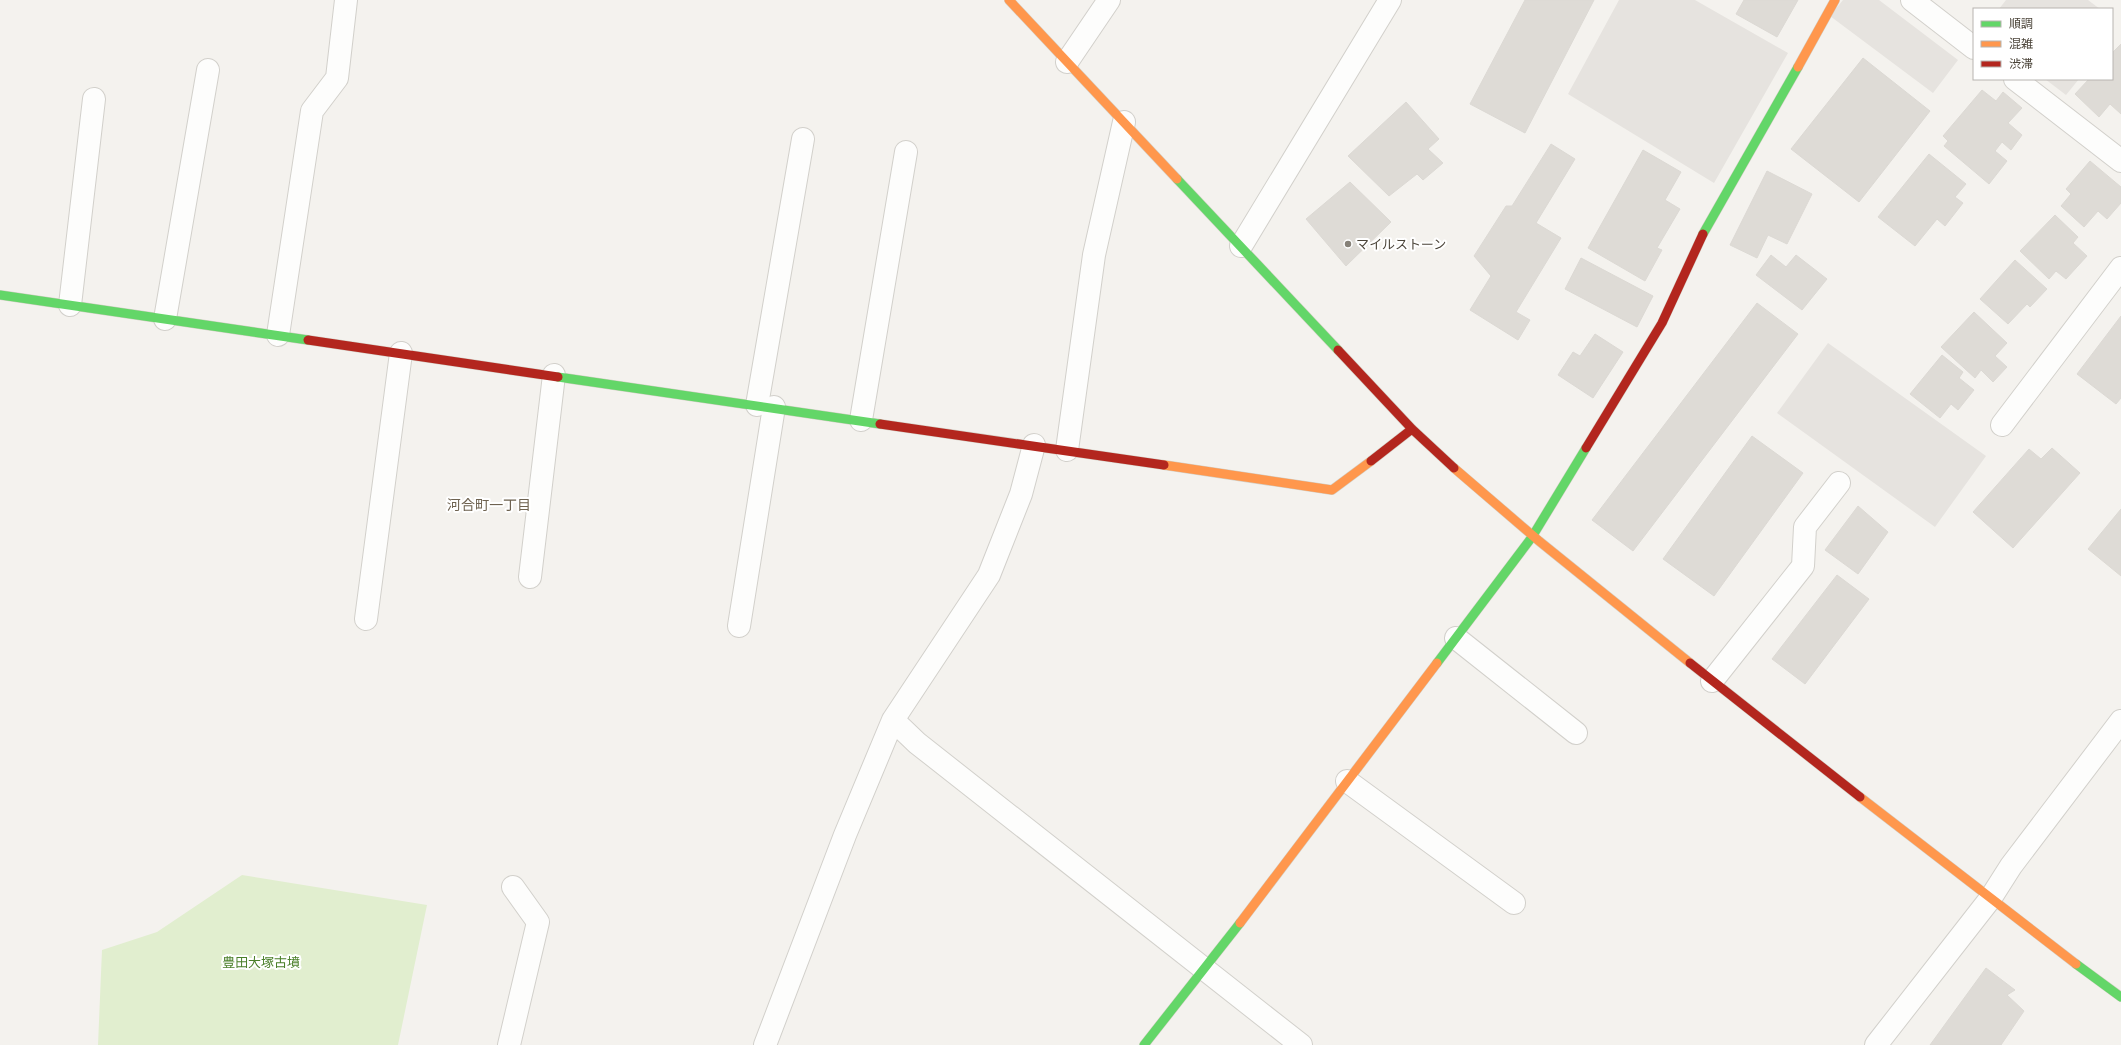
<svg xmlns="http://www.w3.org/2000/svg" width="2121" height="1045" viewBox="0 0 2121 1045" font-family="Helvetica,'Noto Sans JP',sans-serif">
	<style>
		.green { fill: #e1eecf }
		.parking { fill: #e6e3df }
		.building { fill: #dedbd6; stroke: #dcd9d4 }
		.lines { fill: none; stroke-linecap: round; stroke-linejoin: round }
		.lane-casing { stroke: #d2d0cb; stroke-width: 24 }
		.street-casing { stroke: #d2d0cb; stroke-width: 24 }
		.fast-casing { stroke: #d3cfc5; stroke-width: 10 }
		.slow-casing { stroke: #d3cfc5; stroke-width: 10 }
		.jam-casing { stroke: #d3cfc5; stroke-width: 10 }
		.lane { stroke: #fdfdfc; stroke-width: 22 }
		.street { stroke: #fdfdfc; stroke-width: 22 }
		.fast { stroke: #63d668; stroke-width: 9 }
		.slow { stroke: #ff974d; stroke-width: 9 }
		.jam { stroke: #b3261e; stroke-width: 9 }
		.poi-dot { fill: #868178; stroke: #fff; stroke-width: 1.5 }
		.labels { text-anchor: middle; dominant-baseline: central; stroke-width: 4; stroke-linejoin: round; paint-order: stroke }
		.poi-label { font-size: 13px; fill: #4b4439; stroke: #fff; text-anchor: start }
		.park-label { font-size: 13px; fill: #4a7f2a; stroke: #fff }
		.neighbourhood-label { font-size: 14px; fill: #6e6250; stroke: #fff }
	</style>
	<rect width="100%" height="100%" fill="#f4f2ee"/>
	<path class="green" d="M242 875 427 905 398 1045H98L102 950 157 932Z"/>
	<path class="parking" d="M1619 0H1695L1788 53 1714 183 1568 94Z
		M1843 0H1879L1958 60 1933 93 1830 16Z
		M2006 0H2088L2100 9H1999Z
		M2045 79H2079L2066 95Z
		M1828 343 1986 456 1935 527 1777 413Z"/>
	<path class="building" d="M1525 0H1594L1525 133 1470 104Z
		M1744 0H1798L1777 37 1736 14Z
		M2121 44V114L2110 104 2099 117 2075 94 2089 79H2112V53Z
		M1863 58 1930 111 1859 202 1791 149Z
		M1982 90 1996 101 2003 92 2022 108 2008 123 2022 135 2011 150 2002 142 1995 151 2007 161 1989 184 1944 146 1948 141 1943 136Z
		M1406 102 1439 139 1428 149 1443 163 1423 180 1417 174 1389 196 1348 156Z
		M1551 144 1575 159 1536 223 1561 238 1516 312 1530 320 1518 340 1470 310 1491 276 1474 256 1506 206H1512Z
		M1643 150 1681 172 1665 200 1680 209 1657 248 1662 250 1645 281 1588 248Z
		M1929 154 1966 184 1955 197 1963 203 1945 226 1937 219 1915 246 1878 217Z
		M2090 161 2121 187V203L2107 219 2098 211 2084 227 2061 206 2071 194 2066 189Z
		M1767 171 1812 194 1787 244 1768 235 1757 258 1730 245Z
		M1350 182 1391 222 1346 266 1306 219Z
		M2055 215 2078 237 2073 243 2087 256 2066 279 2056 271 2049 279 2020 251Z
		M1771 255 1786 267 1796 255 1827 279 1802 310 1756 275Z
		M1581 258 1653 296 1637 327 1565 289Z
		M2015 260 2047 289 2030 307 2027 304 2008 324 1980 299Z
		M1757 303 1798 334 1633 551 1592 520Z
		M1974 312 2007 343 1995 356 2007 367 1993 382 1981 370 1975 378 1941 347Z
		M2121 316V398L2116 404 2077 374Z
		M1595 334 1623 352 1593 398 1558 375 1573 352 1580 356Z
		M1942 355 1963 372 1959 378 1974 390 1958 410 1951 404 1940 418 1910 394Z
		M1752 436 1803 473 1714 596 1663 559Z
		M2052 448 2080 473 2013 548 1973 512 2029 449 2041 459Z
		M1858 506 1888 532 1858 574 1825 550Z
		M2121 509V576L2088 549Z
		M1837 575 1869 599 1805 684 1772 659Z
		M1986 968 2015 990 2007 995 2024 1011 2001 1045H1930Z"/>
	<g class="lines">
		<g class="lane-casing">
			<path id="lane" d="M1241 246 1390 0
				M70 305 94 99
				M165 319 208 70
				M2002 425 2121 268
				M530 577 554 375
				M366 619 401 353
				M739 626 774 407
				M1456 638 1576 733
				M1712 681 1803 566 1805 527 1839 483
				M1347 781 1514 903"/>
		</g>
		<g class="street-casing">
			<path id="street" d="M1912 0 1974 48
				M1067 62 1109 0
				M2015 79 2121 161
				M278 335 312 111 337 78 346 0
				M757 405 803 139
				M861 420 906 152
				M1067 450 1094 255 1124 122
				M893 720 917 743 1301 1045
				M509 1045 538 922 513 887
				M765 1045 845 835 893 720 989 575 1021 494 1034 445
				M1876 1045 1990 899 2011 866 2121 721"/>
		</g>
		<g class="fast-casing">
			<path id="fast" d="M1177 179 1338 350
				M1703 234 1798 67
				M0 295 308 340
				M558 377 880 424
				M1437 663 1532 537 1586 448
				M2076 964 2121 997
				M1144 1045 1240 923"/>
		</g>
		<g class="slow-casing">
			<path id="slow" d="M1009 0 1177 179
				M1798 67 1835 0
				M1164 465 1332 490 1371 461
				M1454 468 1539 541 1690 663
				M1860 797 2076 964
				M1240 923 1437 663"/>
		</g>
		<g class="jam-casing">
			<path id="jam" d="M308 340 558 377
				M1338 350 1412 429 1454 468
				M880 424 1164 465
				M1586 448 1662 323 1703 234
				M1371 461 1412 429
				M1690 663 1860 797"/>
		</g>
		<use href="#lane" class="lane"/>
		<use href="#street" class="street"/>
		<use href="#fast" class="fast"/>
		<use href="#slow" class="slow"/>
		<use href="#jam" class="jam"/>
	</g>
	<circle class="poi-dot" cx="1348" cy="244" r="4"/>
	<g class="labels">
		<g class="poi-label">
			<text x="1356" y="244">マイルストーン</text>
		</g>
		<g class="park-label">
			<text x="261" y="962">豊田大塚古墳</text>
		</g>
		<g class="neighbourhood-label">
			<text x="489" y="505">河合町一丁目</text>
		</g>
	</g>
	<rect x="1973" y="8" width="140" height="72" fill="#ffffff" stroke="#b7b4b0"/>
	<rect x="1981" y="21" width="20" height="6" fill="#63d668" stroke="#b7b4b0"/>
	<text x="2009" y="28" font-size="12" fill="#4b4439">順調</text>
	<rect x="1981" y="41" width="20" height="6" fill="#ff974d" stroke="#b7b4b0"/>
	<text x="2009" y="48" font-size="12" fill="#4b4439">混雑</text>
	<rect x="1981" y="61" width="20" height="6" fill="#b3261e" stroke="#b7b4b0"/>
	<text x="2009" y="68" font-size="12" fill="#4b4439">渋滞</text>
</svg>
